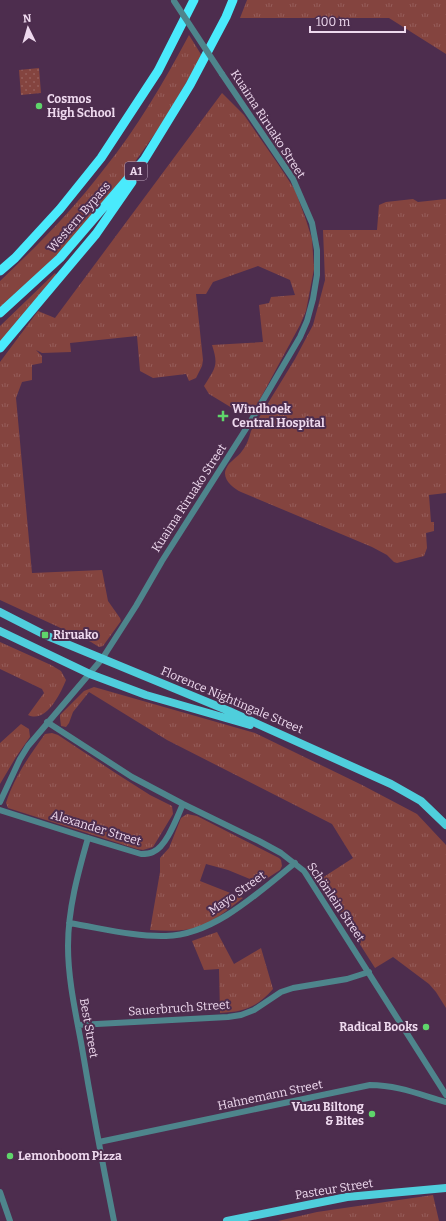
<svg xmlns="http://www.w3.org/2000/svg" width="446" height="1221" viewBox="0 0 446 1221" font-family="Bitter,serif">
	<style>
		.grass { fill: url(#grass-tufts) }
		.park { fill: url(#park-dots) }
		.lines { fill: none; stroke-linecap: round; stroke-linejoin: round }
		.minor { stroke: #4e858c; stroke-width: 6 }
		.major { stroke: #4fcedc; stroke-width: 8 }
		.highway { stroke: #4aeafc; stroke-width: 9 }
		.minor-bridge { stroke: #4e858c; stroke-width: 6 }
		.poi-dot { fill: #5fd56b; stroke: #4d2d4e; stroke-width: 1.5 }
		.labels { text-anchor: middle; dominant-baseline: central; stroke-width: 4; stroke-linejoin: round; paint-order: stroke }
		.shield { fill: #4d2d4e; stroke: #bea5be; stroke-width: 1 }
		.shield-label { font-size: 11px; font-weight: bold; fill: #eed9ee }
		.poi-label { font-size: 12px; font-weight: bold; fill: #eed9ee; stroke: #4d2d4e; text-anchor: start }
		.street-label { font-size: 12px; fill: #eed9ee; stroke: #4d2d4e }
	</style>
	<defs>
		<pattern id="grass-tufts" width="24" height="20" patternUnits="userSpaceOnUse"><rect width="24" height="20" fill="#84443f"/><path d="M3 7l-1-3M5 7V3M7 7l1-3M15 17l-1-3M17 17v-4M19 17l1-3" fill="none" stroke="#965e5b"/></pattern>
		<pattern id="park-dots" width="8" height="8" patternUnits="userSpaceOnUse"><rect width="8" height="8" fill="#84443f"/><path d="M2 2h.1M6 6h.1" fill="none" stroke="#965e5b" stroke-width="1.8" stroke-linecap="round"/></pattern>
	</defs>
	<rect width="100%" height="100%" fill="#4d2d4e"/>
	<path class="grass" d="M247 0H446V54L389 18H240Z
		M189 35 202 56 159 128 122 180 81 230 44 269 0 309V281C37 246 73 210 104 169 137 128 164 82 189 35Z
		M222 93 244 115 278 164 295 190 306 220 312 239 314 269 306 311 300 325 253 412 242 414 209 394 204 386C215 368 219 366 212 345L263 342 259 305 269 303 271 297 295 295 290 280 258 266 213 282 206 294H196L203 360 202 366 196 378 189 381 186 374 153 378 140 371 137 336 70 343 71 352 42 353 36 350 42 356V363L32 365V380L22 382 16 398 32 573 102 570 108 601 120 618 121 621 103 646 99 647 91 642 0 600V362L38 311 55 318Z
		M413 199 418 202 446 199V493L429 495 431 522H434V531L426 533 427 548 424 556 397 563 394 562 387 555 372 547 241 492C233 488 220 478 227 467 230 461 238 457 242 451 247 445 249 438 251 431L295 359 313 325 325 280 323 230H377L379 205 386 202Z
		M55 273 57 276 0 342V326Z
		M0 642 51 665 61 671 66 680C61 693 46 724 28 715L44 693 42 689 0 669Z
		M94 687 255 733 362 785 417 814 446 845V1008L436 992 429 984 393 957 375 968 319 880 353 858 332 824 167 740 89 692 73 712 69 723 66 727 61 726 60 718V715L84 691Z
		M21 724 29 729 30 737 16 757 0 784V743Z
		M52 733 58 735 117 774 150 795 172 806 173 814 153 847 143 850 137 849 8 808 6 803C14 777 30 755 45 734Z
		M187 814 197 816 279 858 281 860 282 866 280 870 260 883 228 870 206 864 200 881 243 898C231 907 218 918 205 925 188 932 168 931 150 930L160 872V858L169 848 181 818Z
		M217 932 234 964 261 948 273 989C257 1007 245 1012 220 1013L219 969 204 970 192 941Z
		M433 1195 439 1221H278L317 1212Z"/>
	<path class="park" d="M39 68 41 93 21 95 19 70Z"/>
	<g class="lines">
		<path class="minor" d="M47 722 132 777 183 804 259 841 281 853 304 871 446 1095
			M0 802 20 759 28 746 102 659 136 606 162 561 249 424 300 337 307 321 313 299 317 275V250L312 223 293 179 222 74
			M0 810 88 838 141 854C145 854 149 854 153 852 167 846 177 817 183 804
			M88 838C78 873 68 909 68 946 68 978 75 1010 81 1042 91 1102 102 1161 114 1221
			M69 923C101 928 134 937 166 936 214 935 259 892 295 863
			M78 1025 228 1017 241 1015 254 1010 281 992 293 988 347 979 369 972
			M99 1142 370 1085C397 1085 421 1095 446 1102
			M0 1192 10 1221"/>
		<path class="major" d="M0 612 45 635 229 711 391 784 421 801 446 825
			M0 631 90 674 146 695 250 725
			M227 1221 347 1197 446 1188"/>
		<path class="highway" d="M0 271 15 258 60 209 101 158 158 71 194 0
			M0 313 60 258 144 160 190 85 226 17 233 0
			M0 348 96 234 132 182"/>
		<path class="minor-bridge" d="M174 1 222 74"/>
	</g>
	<g class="poi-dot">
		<circle cx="39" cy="106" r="4"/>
		<path d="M221 410h4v4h4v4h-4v4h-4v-4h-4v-4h4z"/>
		<rect x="41" y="631" width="8" height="8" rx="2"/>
		<circle cx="426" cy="1027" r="4"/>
		<circle cx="372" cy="1114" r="4"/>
		<circle cx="10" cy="1156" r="4"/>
	</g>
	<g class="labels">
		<rect class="shield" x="125" y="162" width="22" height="18" rx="3"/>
		<g class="shield-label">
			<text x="136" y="171">A1</text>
		</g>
		<g class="poi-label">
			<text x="47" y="99">Cosmos<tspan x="47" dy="14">High School</tspan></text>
			<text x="232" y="409">Windhoek<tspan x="232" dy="14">Central Hospital</tspan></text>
			<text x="53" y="635">Riruako</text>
			<text x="418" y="1027" text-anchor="end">Radical Books</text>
			<text x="364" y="1107" text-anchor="end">Vuzu Biltong<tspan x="364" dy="14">&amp; Bites</tspan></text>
			<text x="18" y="1156">Lemonboom Pizza</text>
		</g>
		<g class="street-label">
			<text transform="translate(268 124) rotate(57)">Kuaima Riruako Street</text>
			<text transform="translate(79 217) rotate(-49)">Western Bypass</text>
			<text transform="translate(189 498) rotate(-57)">Kuaima Riruako Street</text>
			<text transform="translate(232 700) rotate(23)">Florence Nightingale Street</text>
			<text transform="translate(96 828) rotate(17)">Alexander Street</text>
			<text transform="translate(237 893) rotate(-35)">Mayo Street</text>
			<text transform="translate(336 902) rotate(56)">Schönlein Street</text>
			<text transform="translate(179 1008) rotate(-4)">Sauerbruch Street</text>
			<text transform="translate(89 1028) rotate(80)">Best Street</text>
			<text transform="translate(270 1095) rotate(-12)">Hahnemann Street</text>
			<text transform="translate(334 1189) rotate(-9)">Pasteur Street</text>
		</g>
	</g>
	<g transform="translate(28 28) rotate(355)" stroke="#4d2d4e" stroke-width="3" paint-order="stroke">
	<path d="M0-3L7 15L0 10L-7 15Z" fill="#eed9ee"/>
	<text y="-6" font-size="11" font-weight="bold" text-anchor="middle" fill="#eed9ee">N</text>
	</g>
	<path d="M310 26v6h95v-6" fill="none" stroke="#eed9ee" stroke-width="2"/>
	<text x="316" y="26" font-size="12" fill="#eed9ee" stroke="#4d2d4e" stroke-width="3" paint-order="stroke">100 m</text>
</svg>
